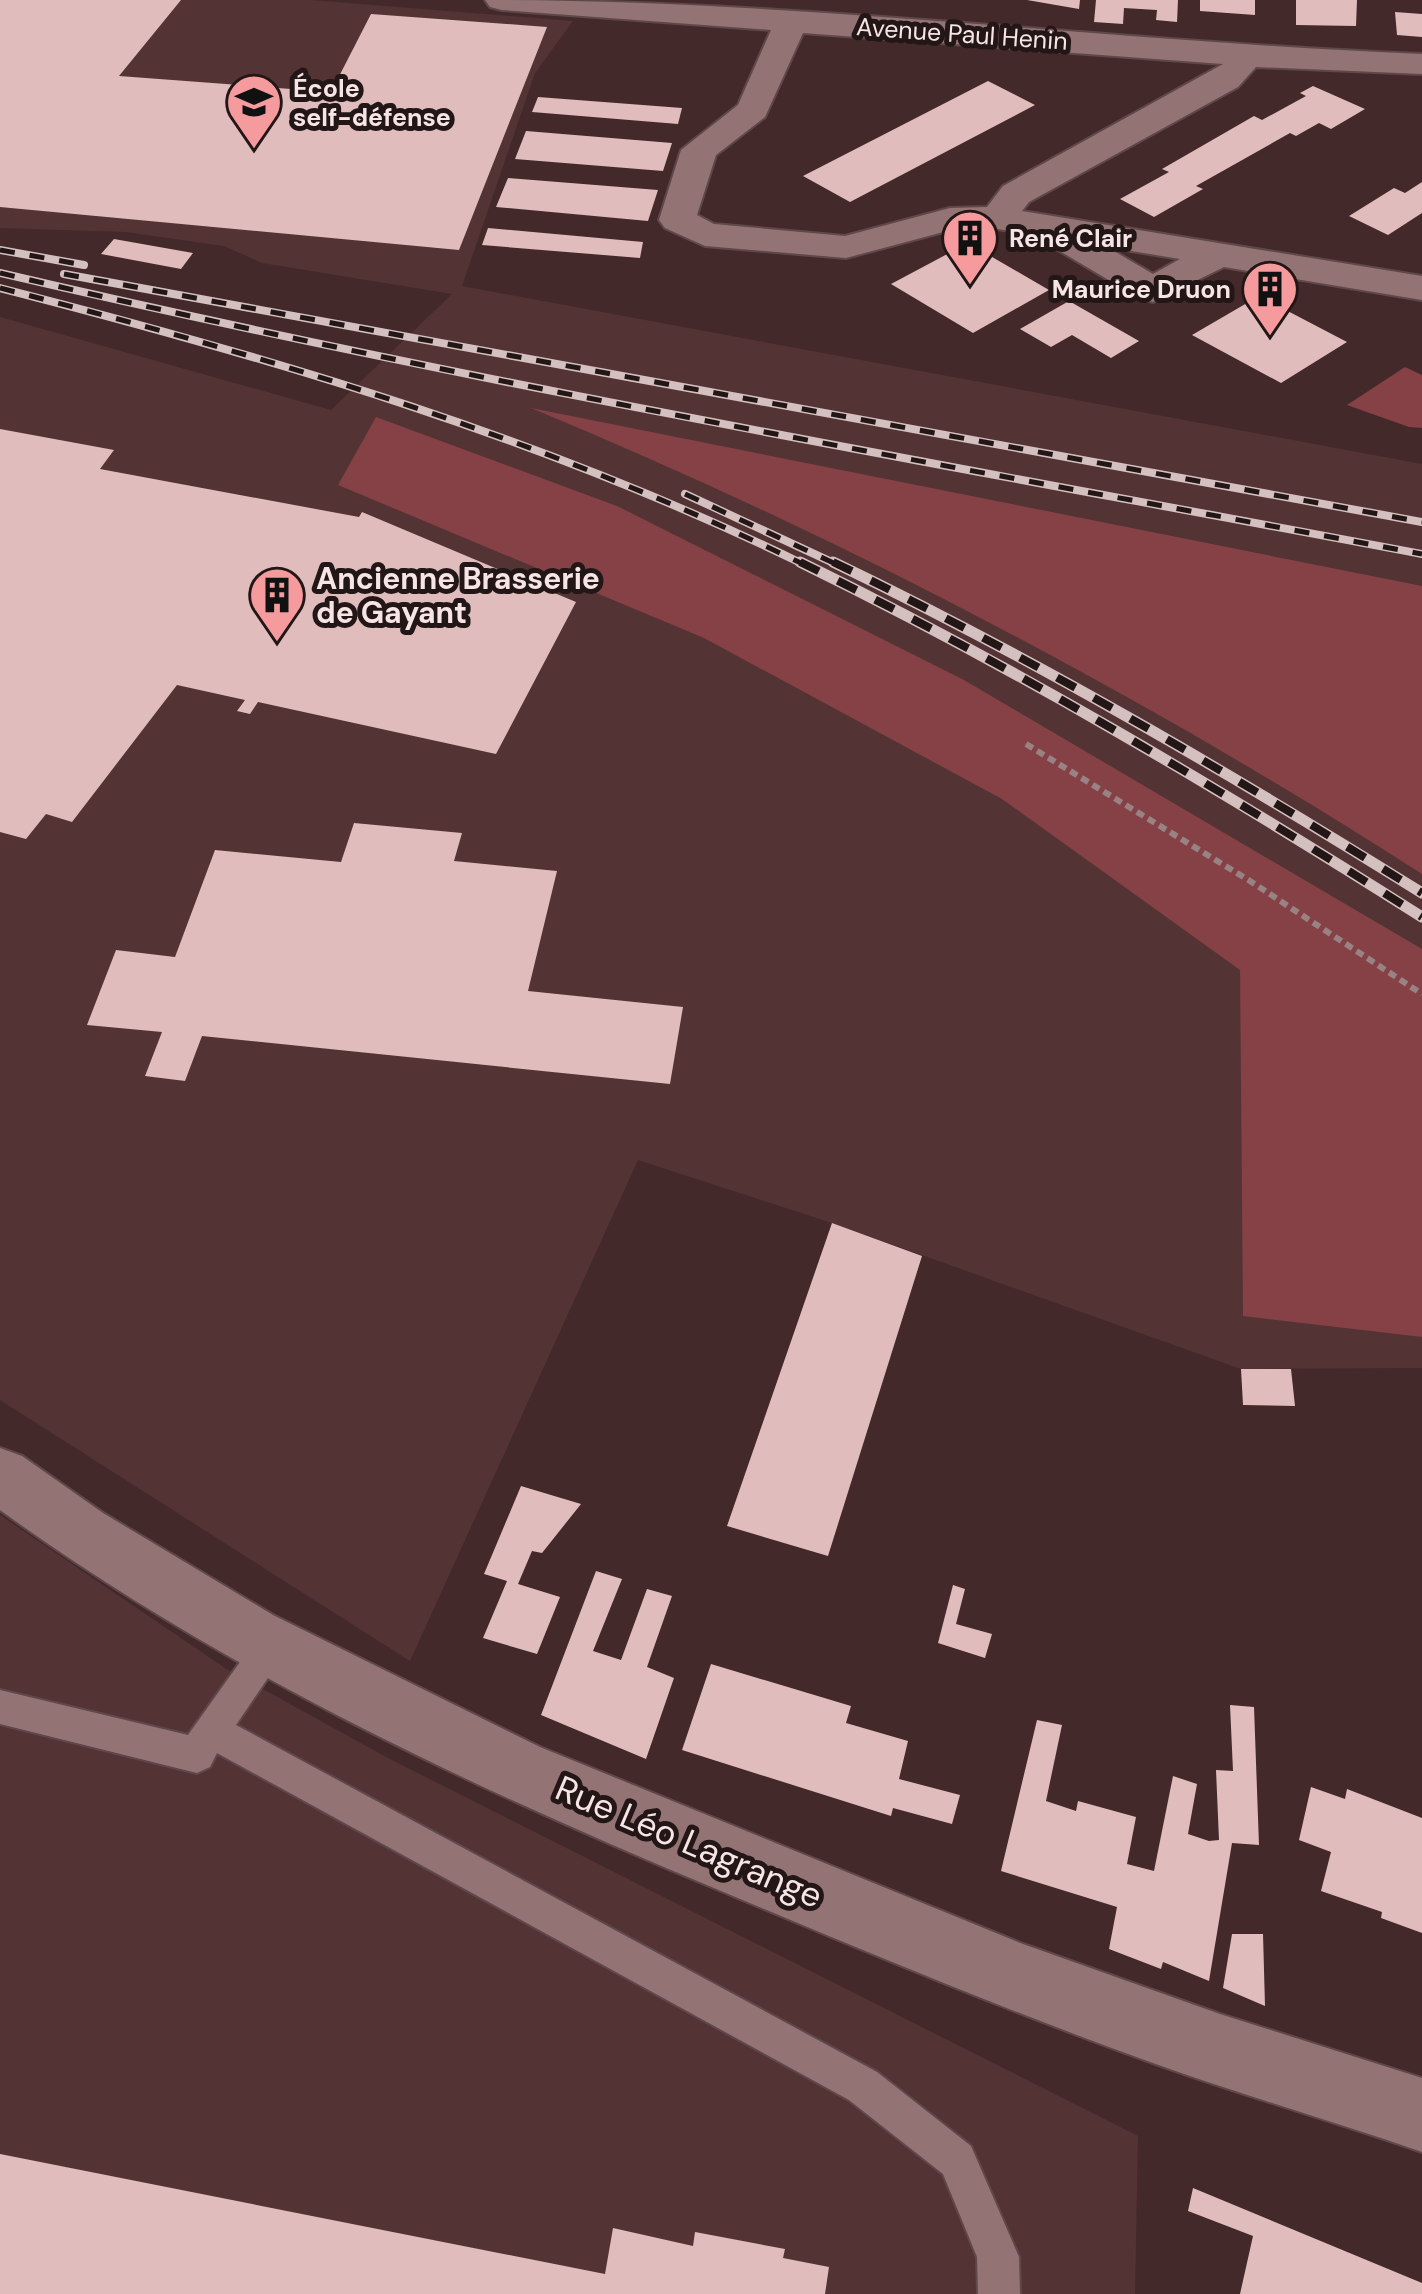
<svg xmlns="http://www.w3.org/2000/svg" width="1422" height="2294" viewBox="0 0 1422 2294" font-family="'DM Sans',sans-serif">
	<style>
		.built { fill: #543334 }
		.green { fill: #854145 }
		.building { fill: #e0bcbd }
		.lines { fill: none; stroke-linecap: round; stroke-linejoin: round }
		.service-casing { stroke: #5f4849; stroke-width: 4 }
		.minor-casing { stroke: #5f4849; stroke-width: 4 }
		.path { stroke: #998283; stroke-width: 6; stroke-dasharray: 8 5; stroke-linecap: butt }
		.service { fill: #947374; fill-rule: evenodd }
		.minor { fill: #947374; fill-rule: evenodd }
		.rail-far1-casing { stroke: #d5c0c0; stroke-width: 8 }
		.rail-casing { stroke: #d5c0c0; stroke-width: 11 }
		.rail-far1 { stroke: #221616; stroke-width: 5; stroke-dasharray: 15; stroke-linecap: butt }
		.rail { stroke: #221616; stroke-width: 8; stroke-dasharray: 21; stroke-linecap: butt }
		.labels { text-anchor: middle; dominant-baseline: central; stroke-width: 10; stroke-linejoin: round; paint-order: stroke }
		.far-street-label { font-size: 25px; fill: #f7e4e4; stroke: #221616 }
		.far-poi-label { font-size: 25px; font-weight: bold; fill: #f7e4e4; stroke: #221616; text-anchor: start }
		.poi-label { font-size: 30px; font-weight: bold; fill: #f7e4e4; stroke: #221616; text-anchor: start }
		.near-street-label { font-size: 35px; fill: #f7e4e4; stroke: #221616 }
	</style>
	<rect width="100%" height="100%" fill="#44292a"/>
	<path class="built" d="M0 0H311L573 21 535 73 462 286 1422 464V1368L1241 1369 832 1223 638 1160 410 1661 0 1400V317L331 410 452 294 262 263 224 246 126 232 0 228Z
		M0 1515 225 1668 386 1757 1138 2136 1135 2294H0Z"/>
	<path class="green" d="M1405 367 1422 375V428L1409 427 1347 405Z
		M531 408 1422 586V874C1140 693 840 536 531 408Z
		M376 417 617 506 964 680 1422 949V1337L1243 1316 1240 970 1002 799 704 638 338 485Z"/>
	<path class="building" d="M0 0H181L119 76 331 92 371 14 547 27 459 250 0 207Z
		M1027 0H1080L1079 9Z
		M1096 0H1178L1177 22 1156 20 1157 10 1124 8 1123 24 1094 22Z
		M1200 0H1255V15L1200 11Z
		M1296 0H1357L1356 26 1296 25Z
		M1395 12 1422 14V37L1397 35Z
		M988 81 1035 105 850 202 803 176Z
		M1313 86 1365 109 1331 129 1319 123 1296 136 1290 133 1196 186 1203 189 1154 217 1120 199 1169 172 1162 169 1254 116 1262 120 1306 96 1300 93Z
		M538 97 682 108 678 124 532 112Z
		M526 131 672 143 663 171 515 159Z
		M508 178 658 190 648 221 496 207Z
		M1422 182V213L1388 235 1349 216 1394 188 1405 193Z
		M488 228 643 242 640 258 482 245Z
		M114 239 193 253 181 269 101 254Z
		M968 243 1049 290 973 333 891 284Z
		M1259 296 1347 342 1281 383 1192 335Z
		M1069 301 1139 341 1111 358 1072 335 1051 347 1020 329Z
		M0 429 114 450 100 469 359 517 362 512 576 602 496 754 258 702 250 714 237 711 245 700 177 685 72 822 46 814 26 839 0 832Z
		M354 823 462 833 454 861 557 871 528 991 683 1007 670 1084 202 1036 185 1081 145 1076 162 1032 87 1025 116 950 175 957 215 850 341 862Z
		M832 1223 922 1256 828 1556 727 1526Z
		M1241 1369H1291L1295 1406 1243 1405Z
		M521 1486 581 1504 542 1553 532 1551 518 1584 560 1597 537 1654 483 1638 507 1581 484 1574Z
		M596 1571 622 1579 593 1651 621 1660 647 1589 672 1596 647 1667 674 1678 646 1759 541 1715Z
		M953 1585 965 1589 956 1624 992 1634 985 1658 938 1643Z
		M711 1664 851 1706 846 1723 908 1741 899 1779 960 1795 952 1824 893 1808 891 1816 682 1750Z
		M1230 1705 1254 1707 1259 1845 1232 1843 1209 1981 1163 1962 1161 1969 1109 1949 1117 1907 1001 1871 1037 1720 1062 1725 1046 1801 1076 1811 1078 1801 1136 1817 1127 1864 1154 1871 1173 1776 1197 1784 1188 1834 1209 1841 1219 1840 1216 1770 1233 1771Z
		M1311 1787 1345 1799 1347 1789 1422 1818V1933L1381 1918 1382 1912 1321 1891 1331 1852 1299 1840Z
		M1232 1934H1263L1265 2006 1223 1988Z
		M0 2154 605 2274 613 2228 693 2246 695 2232 785 2249 783 2258 829 2267 825 2294H0Z
		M1193 2188 1422 2283V2294H1240L1253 2236 1188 2211Z"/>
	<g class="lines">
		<g class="service-casing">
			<path id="service" d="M269 1633 281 1638 287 1650 236 1725 877 2072 971 2146 1019 2257 1020 2294H978L977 2257 943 2174 849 2100 217 1753 210 1767 197 1773 0 1724V1690L188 1735 257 1638Z"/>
		</g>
		<g class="minor-casing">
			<path id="minor" d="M485 0C798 0 1109 41 1422 54V74L1256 67 1238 87 1029 202 1022 211 1422 276V300L1224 267 1153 302 1139 298 1058 250 1052 242 1054 239 998 229 951 230 846 258 705 246 665 228 659 220 681 150 738 105 771 30 502 10 490 7ZM803 33 1223 64 1003 186 987 207 950 208 845 236 714 224 697 215 716 155 765 117ZM1107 247 1180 259 1153 274Z
				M0 1448 22 1456 103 1513 273 1615 540 1747 1023 1944 1220 2014 1422 2078V2152C1333 2121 1242 2095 1153 2063 1005 2010 860 1949 714 1888 464 1784 220 1669 0 1510Z"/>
		</g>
		<path class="path" d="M1026 744 1250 881 1422 994"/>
		<use href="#service" class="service"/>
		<use href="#minor" class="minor"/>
		<g class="rail-far1-casing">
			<path id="rail-far1" d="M0 250 84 265
				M0 273C470 383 947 465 1422 554
				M64 274 1422 522
				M0 288C277 359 547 439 805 565
				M685 494 838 565"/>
		</g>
		<g class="rail-casing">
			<path id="rail" d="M800 562C1015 667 1220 789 1422 917
				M833 562C1037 660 1231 774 1422 893"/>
		</g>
		<use href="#rail-far1" class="rail-far1"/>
		<use href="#rail" class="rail"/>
	</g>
	<defs>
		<g id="university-pin" transform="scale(2.875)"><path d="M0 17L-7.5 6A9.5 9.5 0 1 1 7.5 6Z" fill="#f59b9e" stroke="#221616"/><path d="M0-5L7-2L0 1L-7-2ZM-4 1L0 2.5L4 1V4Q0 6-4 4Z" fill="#111"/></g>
		<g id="building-pin" transform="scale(2.875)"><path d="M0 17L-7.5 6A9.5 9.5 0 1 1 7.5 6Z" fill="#f59b9e" stroke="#221616"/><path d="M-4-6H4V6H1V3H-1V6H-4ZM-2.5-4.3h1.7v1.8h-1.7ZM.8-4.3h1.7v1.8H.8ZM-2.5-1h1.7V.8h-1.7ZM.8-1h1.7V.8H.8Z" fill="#111"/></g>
	</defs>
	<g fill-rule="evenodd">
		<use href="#university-pin" x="254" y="102"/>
		<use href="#building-pin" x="970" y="238"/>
		<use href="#building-pin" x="1270" y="289"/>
		<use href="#building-pin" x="277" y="595"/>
	</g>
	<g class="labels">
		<g class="far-street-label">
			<text transform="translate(962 34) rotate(4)">Avenue Paul Henin</text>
		</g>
		<g class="far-poi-label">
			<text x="293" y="88">École<tspan x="293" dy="29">self-défense</tspan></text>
			<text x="1009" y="238">René Clair</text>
			<text x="1231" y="289" text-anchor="end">Maurice Druon</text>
		</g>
		<g class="poi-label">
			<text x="316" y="578">Ancienne Brasserie<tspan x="316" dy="34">de Gayant</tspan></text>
		</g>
		<g class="near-street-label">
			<text transform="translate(689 1842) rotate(23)">Rue Léo Lagrange</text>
		</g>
	</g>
</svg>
